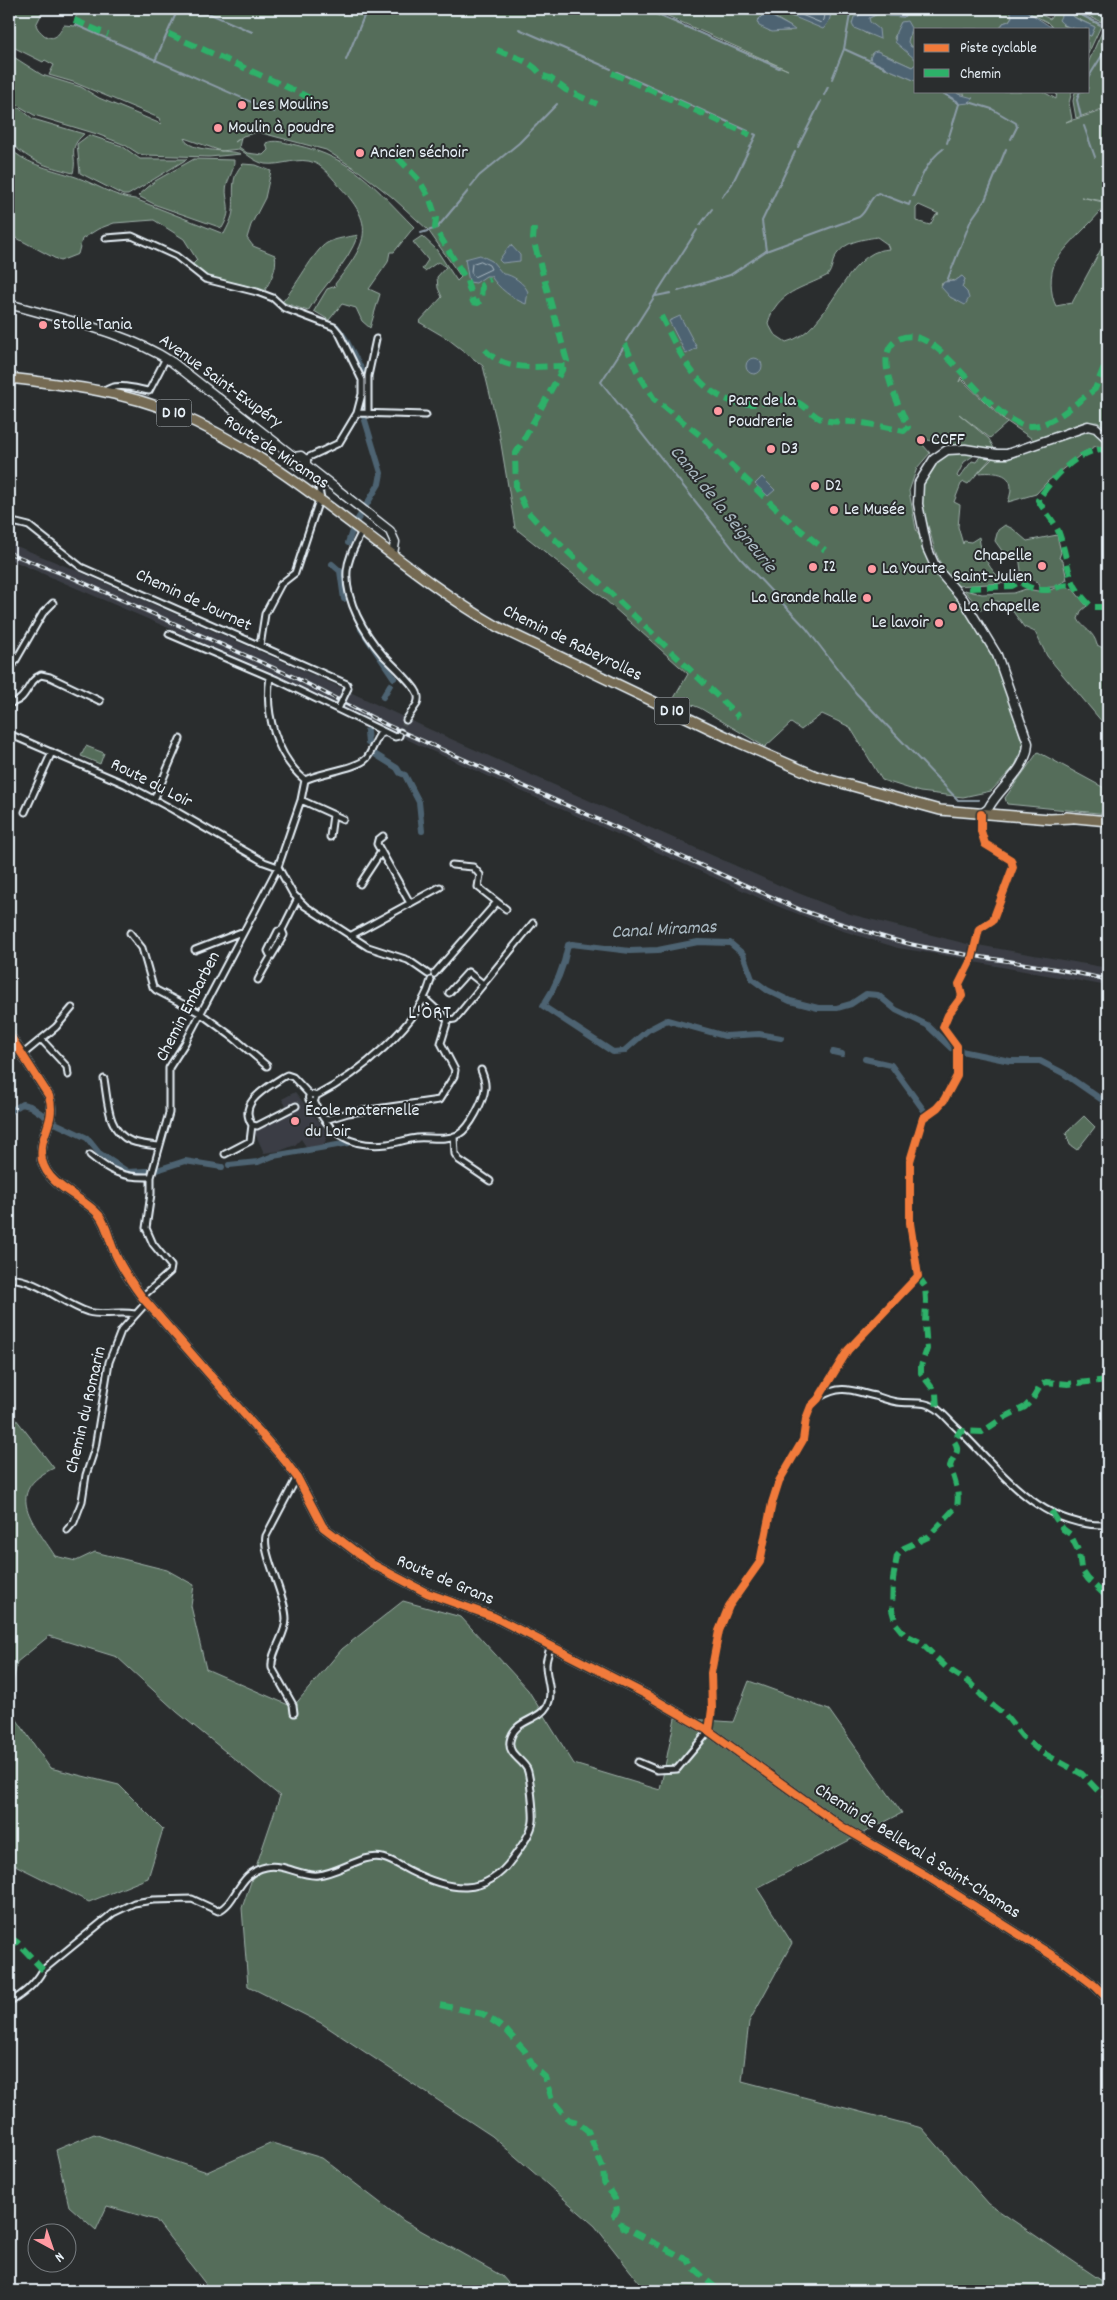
<svg xmlns="http://www.w3.org/2000/svg" width="1117" height="2300" viewBox="0 0 1117 2300" font-family="Dekko,sans-serif">
	<style>
		.built { fill: #3a3e44 }
		.green { fill: #546d5a; stroke: #9eafa9; fill-rule: evenodd }
		.water { fill: #4e6472; stroke: #8c9ca8 }
		.lines { fill: none; stroke-linecap: round; stroke-linejoin: round }
		.shore { stroke: #aab9c2; stroke-width: 1 }
		.stream { stroke: #8c9ca8; stroke-width: 2 }
		.canal { stroke: #4e6472; stroke-width: 6 }
		.street-tunnel { stroke: #464a4c; stroke-width: 5; stroke-dasharray: 5 2.5; stroke-linecap: butt }
		.street-casing { stroke: #e8f1f8; stroke-width: 9 }
		.secondary-casing { stroke: #e8f1f8; stroke-width: 11 }
		.primary-casing { stroke: #e8f1f8; stroke-width: 12 }
		.street { stroke: #2a2d2e; stroke-width: 5 }
		.secondary { stroke: #2a2d2e; stroke-width: 8 }
		.primary { stroke: #746b52; stroke-width: 9 }
		.rail-casing { stroke: #e8f1f8; stroke-width: 4 }
		.rail { stroke: #2a2d2e; stroke-width: 2; stroke-dasharray: 5.5; stroke-linecap: butt }
		.street-bridge-casing { stroke: #e8f1f8; stroke-width: 9; stroke-linecap: butt }
		.street-bridge { stroke: #2a2d2e; stroke-width: 5 }
		.quiet { stroke: #2db169; stroke-width: 6; stroke-dasharray: 12 6; stroke-linecap: butt }
		.cycleway-casing { stroke: #2a2d2e; stroke-width: 11 }
		.cycleway { stroke: #f17a3a; stroke-width: 8 }
		.poi-dot { fill: #ff9aa2; stroke: #2a2d2e; stroke-width: 2 }
		.labels { text-anchor: middle; dominant-baseline: central; stroke-width: 4; stroke-linejoin: round; paint-order: stroke }
		.shield { fill: #2a2d2e; stroke: #afb6bb; stroke-width: 1 }
		.shield-label { font-size: 16px; font-weight: bold; fill: #e8f1f8 }
		.poi-label { font-size: 18px; fill: #e8f1f8; stroke: #2a2d2e; text-anchor: start }
		.street-label { font-size: 18px; fill: #e8f1f8; stroke: #2a2d2e }
		.water-label { font-size: 19px; font-style: italic; fill: #aab9c2; stroke: #2a2d2e }
		.neighbourhood-label { font-size: 19px; letter-spacing: 1px; fill: #e8f1f8; stroke: #2a2d2e }
	</style>
	<rect width="100%" height="100%" fill="#2a2d2e"/>
	<filter id="ink" filterUnits="userSpaceOnUse"><feTurbulence type="fractalNoise" baseFrequency=".02" numOctaves="2"/><feDisplacementMap in="SourceGraphic" scale="10" xChannelSelector="R" yChannelSelector="G"/><feConvolveMatrix kernelMatrix="1 2 1 2 8 2 1 2 1" color-interpolation-filters="sRGB"/></filter>
	<g filter="url(#ink)">
		<path class="built" d="M9 543 75 570 342 688 336 704 277 675 9 559Z
			M350 692 431 730 781 886 850 914 971 945 967 959 898 948 840 930 777 906 423 747 343 708Z
			M978 945 1108 968V986L974 962Z
			M295 1092 329 1134 324 1144 307 1148 301 1139 295 1145 280 1151 264 1153 254 1131 289 1111 282 1099Z"/>
		<path class="green" d="M9 9H37L40 11 41 15 36 25C38 30 40 31 44 35 55 42 59 34 64 25L75 26 78 20 75 18 81 9H642L788 70 652 9H775L793 17 831 13V9H860L859 16 862 31 868 35 869 18 882 12 888 16 904 17 909 9H1010L1012 16 1009 21 1003 23 1000 29H916V47H911L907 42 911 33 901 22 894 38C899 47 908 52 916 59V64L912 67 877 51 871 54 874 63 916 81V91H939L956 101 965 94H958L955 91H1042L1056 99 1057 91H1072L1069 103 1072 119 1066 122 1108 109V202L1081 197 1107 203C1092 224 1070 240 1056 261 1049 272 1050 295 1056 306L1072 303 1108 236V428L1097 422 1081 423 1034 440 1006 421 961 377 959 382 961 379 1007 423 990 438 959 414 989 439 996 452C985 449 930 442 925 439L923 445 930 453 917 468 909 491 916 529 936 572 947 588 963 604 990 643 1023 745 1015 766 991 791 963 797 920 792 882 780 850 727 822 714 801 730 791 723 765 747 700 708 674 698 688 674 603 598 515 528 499 432 483 366 448 339 419 322 442 297 438 288 437 277 446 267 438 262 425 271 422 269 428 260 413 242 422 236 436 249 457 281 461 277 428 230 392 197 360 172 326 150 258 132 243 136 235 142 241 138 239 147 247 153 263 155 268 150 266 143C275 139 286 143 296 145 354 158 375 188 414 227L394 252H390L388 262 369 289 380 294 370 328 362 321 356 308 342 304 329 320 314 311 327 289 336 286 335 284C365 245 378 227 340 187 333 179 325 168 315 163 299 156 282 166 265 164 255 162 247 154 239 149L221 151 184 138C189 153 229 149 241 154L209 157 145 155 139 154 125 145 97 134 34 115 9 100V96L16 93 17 88 9 78V54L42 75 81 87 99 98 161 124 159 118 73 82 49 75 54 65 45 60 43 62 9 45ZM769 14 791 27 790 31H769L765 27ZM919 205 939 214 936 215 930 225 916 221V208ZM877 237 887 244 889 249C844 250 831 332 786 342L774 334 768 323C777 291 802 289 828 275 832 270 832 262 835 257 845 241 860 240 877 237ZM962 276 965 279 962 287 967 292 965 304 950 297 941 284 950 280 955 281Z
			M1022 9H1029L1050 19 1056 9H1069L1101 26 1088 54V35L1091 36 1095 27 1072 16 1062 25 1073 29H1054L1047 22Z
			M1074 9H1107L1101 22Z
			M1108 18V107L1076 118 1073 101 1075 92 1088 91V63Z
			M9 105 21 109 33 119 84 134C66 150 78 155 73 173 42 165 34 163 9 142Z
			M89 135 122 146 140 159H187L128 195H123L80 173 77 144Z
			M9 148C29 166 52 169 76 177 96 184 114 197 135 199L224 234C228 226 232 219 233 211 235 194 229 177 243 164L256 165 271 171 265 198 251 225 247 238 253 246 275 255C278 268 270 281 264 292 257 290 251 287 244 285 225 280 206 281 192 265L197 260 184 239 154 220 114 223 98 229 82 239 78 254 60 261 9 234Z
			M194 159 234 160C234 170 230 175 227 184 223 201 235 206 222 228L156 205 138 196 155 181Z
			M358 235C347 265 324 284 308 311L282 302C295 289 314 250 327 243 336 238 349 237 358 235Z
			M1085 429C1095 430 1105 436 1106 447L1096 446 1084 452 1048 481 1036 494 1008 502C1018 475 1002 471 978 473L995 456Z
			M953 451 976 454 964 462 957 476 959 478 972 461 976 462 981 455 992 457 968 484 964 482 961 484 954 502 960 505 958 527 963 544 964 541 971 542 979 537C981 556 990 570 1005 583L956 586C939 563 937 559 930 532 927 522 922 512 920 502 917 480 934 459 953 451Z
			M1005 525 1013 529 1027 541 1057 535 1061 552 1059 558 1063 561 1067 580 1054 587 1039 588V583L1031 579 1022 578 1019 556 1005 555 995 541 998 530Z
			M1061 586 1073 589 1085 604 1087 606 1081 611 1078 619C1083 629 1094 631 1097 645L1105 649 1108 657V729L1047 656 1035 632 1024 627 1009 606 997 601 981 610 964 590 982 594 1014 593 1026 589 1044 592Z
			M86 746 104 753 100 764 81 756Z
			M1038 752 1108 790V814L1007 804 1005 798Z
			M1084 1116 1095 1127 1077 1150 1070 1145 1066 1133Z
			M9 1410 54 1468C2 1492 34 1523 55 1556L76 1561 95 1552 167 1570 194 1585 191 1606 206 1669 293 1707 342 1649 403 1601 461 1617 528 1690 574 1764 660 1790 675 1718 733 1722 749 1681 829 1710 902 1813 757 1888 792 1943 749 2022 742 2081 922 2128 989 2204 1108 2285V2291H646L595 2226 492 2136 321 2023 248 1986 242 1908 280 1796 177 1712 117 1657 49 1636 17 1662 9 1703Z
			M9 1708 50 1768 119 1785 163 1829 148 1878 89 1902 9 1862Z
			M94 2134 207 2172 272 2143 322 2158 404 2221 502 2276 515 2291H211L156 2220 107 2206 96 2230 69 2206 56 2150Z"/>
		<path class="water" d="M775 9H831C831 18 829 23 823 29Z
			M860 9H909L904 17 888 16 882 12 869 18 870 22 879 29 880 39 854 28 852 24 854 17 859 16Z
			M1010 9 1025 10 1054 29H1000L1003 23 1009 21 1012 17Z
			M1064 10 1077 19 1095 27 1091 36 1088 35V29C1077 29 1066 29 1059 20Z
			M765 13 791 27 795 30 772 32 759 26 757 21Z
			M907 21 911 28 908 42 911 47H916V60L895 42 896 32 901 22Z
			M877 51 912 67 916 64V81L874 63 870 58 873 52Z
			M939 91H955L958 94 973 98 969 103 959 104Z
			M511 245 520 255V261L502 263 499 260 509 246Z
			M480 255 492 261 503 274C512 274 525 284 528 292L526 304C514 300 497 287 491 276H486L476 283 469 282 465 259Z
			M962 276 965 279 962 287 967 292 969 298 965 305 950 297 941 287 944 282 955 281Z
			M680 316 697 348 686 354 669 321Z
			M746 366a8 8 0 1 1 16 0a8 8 0 1 1-16 0Z
			M762 477 775 490 768 496 755 484Z"/>
		<g class="lines">
			<path class="shore" d="M787 9 821 23 824 20 826 9
				M481 261 489 265 491 269 474 277 471 272 472 264Z"/>
			<path class="stream" d="M199 9 252 32
				M646 9 779 68
				M851 9 844 49 886 68
				M1070 9 1100 24
				M76 25 274 112
				M1106 28 1108 35
				M519 29 611 69
				M346 60 367 9
				M155 61 178 9
				M617 72 748 131
				M1088 78 1108 46
				M832 79 844 49
				M939 91 957 101 959 104 947 143
				M1080 91 1077 100 1081 117
				M824 95 828 87
				M969 102 992 109 1016 123 1017 127 1011 139
				M1084 126 1095 157
				M798 147 821 101
				M471 186 479 176 519 143 557 104
				M913 196C921 178 927 161 943 149
				M722 197 732 184 756 135 754 134
				M700 225 712 209
				M421 233 437 228 468 191
				M766 251 762 221 795 152
				M947 281 971 220 985 200 1006 149
				M678 291 730 275 766 251 859 217C868 211 868 199 878 193L909 205 910 202
				M656 296 671 293
				M626 341 697 230
				M623 348 601 382 741 559 806 628 856 693 958 800H979"/>
			<path class="canal" d="M337 327 345 338 366 378 364 417 381 473 379 484 358 519
				M348 543 352 531
				M332 564 340 571 344 599
				M361 629 394 678
				M383 697 390 685
				M367 731 368 743
				M373 753 397 768 400 773 405 775 419 802 422 831
				M781 1038 759 1034 725 1036 667 1020 648 1030 624 1051 613 1052 543 1006C555 988 564 967 568 945L572 944 630 951 658 950 698 942 730 943 743 954 752 979 767 990 790 1001 818 1008H837L851 1004 866 994 878 995 896 1010 927 1025 951 1048
				M961 1051 1010 1061H1040L1063 1073 1108 1104
				M833 1052 842 1054
				M865 1059 891 1065 925 1112
				M9 1112 22 1104 30 1106 46 1117
				M55 1123 87 1138 99 1153 128 1172 147 1171
				M229 1165 258 1162 273 1156 349 1143
				M157 1170 185 1161 222 1167"/>
			<path class="street-tunnel" d="M400 732 406 720
				M972 958 975 945"/>
			<g class="street-casing">
				<path id="street" d="M106 238 132 236 176 256 205 279 257 292 273 298 284 308 334 327 339 333 362 380V394L357 413 339 443 305 459
					M105 391C115 382 137 389 149 391L166 358
					M357 413 426 415
					M368 414V376L376 339
					M317 474 321 501
					M9 524 17 523 29 526 81 567 347 684 348 688
					M362 531C356 544 348 557 347 571 345 601 364 633 383 655 394 666 406 677 415 689 418 693 419 699 417 704L406 720
					M169 634 277 680 395 737 399 736 400 732
					M260 646 265 614 281 584 295 573 319 500
					M9 672 43 613 53 603
					M270 677C264 712 276 756 305 780
					M9 703C28 702 26 681 41 675L50 677 100 701
					M9 734 125 784 172 809 264 862 278 867
					M305 780C321 772 357 769 367 758 372 751 375 741 380 734L384 733
					M154 800 180 739
					M301 800 343 819
					M25 812 52 752
					M383 836 378 840 377 844 410 903
					M330 837 333 815
					M452 865 473 867 480 875 478 887 506 909
					M278 867 293 894 305 906 368 947 408 960 428 974
					M360 884 381 852
					M130 933 142 948 153 987 156 990 200 1013 234 1038 267 1066
					M350 936 440 887
					M975 945 979 929 993 920 1013 867 1011 860 985 844 981 831V814L984 813
					M195 950 244 931
					M270 955 268 951 278 931 282 930
					M434 974 497 902
					M258 980C266 964 275 951 284 935L282 930 298 898
					M449 993 468 972 483 984
					M424 998 448 1020 455 1019 533 923
					M41 1039 67 1067 68 1075
					M22 1055 56 1027 72 1008
					M104 1079C108 1100 107 1132 131 1141 139 1144 149 1145 158 1146
					M308.5 1098a3.5 3.5 0 1 1 7 0a3.5 3.5 0 1 1-7 0Z
					M316 1096C357 1075 419 1026 431 980
					M314 1101C328 1134 351 1148 387 1144 397 1143 407 1139 417 1138 430 1137 448 1141 459 1134 470 1128 484 1100 485 1088 486 1082 483 1075 481 1070
					M325 1120 348 1113 439 1100 454 1076 455 1070 441 1043 448 1020
					M252 1125C237 1102 267 1088 283 1077L287 1075 293 1077 310 1095
					M454 1136 455 1154 459 1160 490 1181
					M225 1154 250 1141 252 1125 257 1126 296 1106
					M90 1155C110 1172 124 1178 151 1177
					M9 1278C39 1280 61 1303 88 1312 104 1316 119 1311 135 1314
					M142 1297 170 1272 171 1266 153 1244 146 1228 151 1194V1177L169 1113V1068L185 1043 278 867 301 800 305 780
					M820 1397C842 1384 852 1391 875 1396 882 1398 889 1401 897 1402 911 1404 925 1400 937 1409 945 1415 952 1424 959 1430 1003 1473 1040 1528 1108 1525
					M67 1530 74 1522 82 1501 86 1475 95 1448 109 1362 121 1331 147 1302
					M294 1713 293 1705 272 1668C270 1652 286 1636 286 1619 286 1596 262 1555 266 1536L297 1477
					M638 1762 657 1770 677 1769 709 1731 712 1709 711 1673 719 1631 729 1606 760 1562 772 1503 779 1481 803 1440 806 1419 811 1406 818 1399 848 1350 918 1276 910 1223V1161L923 1118 937 1108 944 1100 957 1076V1046L943 1027 948 1015 962 996 959 984 972 958
					M9 2003C24 1993 34 1986 43 1970L113 1913 134 1903 153 1900 192 1899 218 1911C238 1902 237 1873 266 1867 284 1863 301 1877 318 1875 340 1873 363 1853 383 1858 392 1860 402 1867 410 1871 450 1891 485 1898 513 1858 520 1848 532 1833 533 1821 534 1814 530 1775 527 1769 521 1758 508 1755 510 1741 514 1719 538 1722 547 1706 554 1694 546 1679 546 1665 546 1659 549 1653 550 1647"/>
			</g>
			<g class="secondary-casing">
				<path id="secondary" d="M9 304C64 320 124 331 172 362L294 457
					M294 457V463L300 467 306 465
					M294 457 301 456 306 460V465
					M306 465 390 531 395 542 393 554
					M981 814 988 809C1000 786 1027 771 1028 743L997 655 963 599 936 568 927 548 918 504 919 483 934 459 947 450 965 449 997 454H1007L1088 426 1096 428 1108 439
					M9 1034 49 1096C57 1122 38 1135 42 1160 48 1187 83 1196 99 1215 107 1225 109 1240 114 1251 121 1268 131 1282 142 1297L285 1461 297 1477 323 1527 372 1564 427 1593 494 1617 647 1695 709 1731 842 1827 925 1875 1066 1964 1095 1986 1108 1999"/>
			</g>
			<g class="primary-casing">
				<path id="primary" d="M9 378C66 385 122 391 175 413 295 463 386 562 498 627L740 743 816 776 940 810 1050 819 1072 818
					M1066 817 1108 821"/>
			</g>
			<use href="#street" class="street"/>
			<use href="#secondary" class="secondary"/>
			<use href="#primary" class="primary"/>
			<g class="rail-casing">
				<path id="rail" d="M9 553 73 578 294 677 387 725 801 910C836 922 872 935 910 944 975 959 1043 963 1108 980"/>
			</g>
			<use href="#rail" class="rail"/>
			<g class="street-bridge-casing">
				<path id="street-bridge" d="M339 707 348 688"/>
			</g>
			<use href="#street-bridge" class="street-bridge"/>
			<path class="quiet" d="M74 20 108 35
				M169 34 300 93 311 99 321 111
				M497 50C511 56 533 61 541 75L550 78 566 90 597 104
				M612 73 750 135
				M398 158 419 180 430 199 436 218 435 228 467 281 473 302 478 303 481 300 482 285 490 279
				M534 228 533 239 567 361 515 455 516 488 527 511 537 522 739 717
				M661 316C680 354 701 404 751 404 764 404 777 399 789 400 803 401 810 414 821 419 831 423 845 421 856 422 872 424 888 428 904 431L908 427C900 405 871 356 897 340 939 315 987 427 1031 426 1052 426 1073 405 1090 393L1095 389 1108 357
				M625 344 637 371 654 399 701 436 786 518 825 550
				M485 350C507 373 537 366 565 366
				M1108 453 1101 449C1074 453 1052 479 1038 500 1044 511 1055 522 1059 533 1070 564 1065 582 1092 607H1108
				M969 588 1012 586 1019 582C1027 586 1034 590 1043 590 1055 591 1060 583 1074 586
				M918 1276 925 1286 926 1300 925 1324 927 1349 921 1366V1373L936 1393 937 1409
				M1108 1380 1068 1384 1046 1382 1041 1385 1032 1400 1025 1407 1003 1418 982 1432 960 1431 954 1441C962 1452 953 1455 950 1466 954 1479 960 1492 957 1506L928 1537 904 1548 897 1556 893 1579 892 1610 896 1624 904 1634 920 1642 947 1668 970 1683 986 1700 1007 1717 1022 1736 1041 1752 1082 1774 1101 1794 1108 1797
				M1051 1511 1063 1529 1070 1534 1079 1552 1081 1569 1088 1579 1108 1598
				M9 1937 17 1942 43 1970
				M440 2005 483 2014 506 2030 525 2051 533 2066 545 2077 552 2100 569 2120 577 2122 588 2131 603 2168 604 2182 615 2199 617 2210 614 2215 623 2227 688 2260 692 2267 719 2291"/>
			<g class="cycleway-casing">
				<path id="cycleway" d="M9 1034 49 1096C57 1122 38 1135 42 1160 48 1187 83 1196 99 1215 107 1225 109 1240 114 1251 121 1268 131 1282 142 1297L285 1461 297 1477 323 1527 372 1564 427 1593 494 1617 647 1695 709 1731 842 1827 925 1875 1066 1964 1095 1986 1108 1999
					M709 1731 712 1709 711 1673 719 1631 729 1606 760 1562 772 1503 779 1481 803 1440 806 1419 811 1406 818 1399 848 1350 918 1276 910 1223V1161L923 1118 937 1108 944 1100 957 1076V1046L943 1027 948 1015 962 996 959 984 972 958 979 929 993 920 1013 867 1011 860 985 844 981 831V814"/>
			</g>
			<use href="#cycleway" class="cycleway"/>
		</g>
	</g>
	<g class="poi-dot">
		<circle cx="242" cy="105" r="5"/>
		<circle cx="218" cy="128" r="5"/>
		<circle cx="360" cy="153" r="5"/>
		<circle cx="43" cy="325" r="5"/>
		<circle cx="718" cy="411" r="5"/>
		<circle cx="921" cy="440" r="5"/>
		<circle cx="771" cy="449" r="5"/>
		<circle cx="815" cy="486" r="5"/>
		<circle cx="834" cy="510" r="5"/>
		<circle cx="1042" cy="566" r="5"/>
		<circle cx="813" cy="567" r="5"/>
		<circle cx="872" cy="569" r="5"/>
		<circle cx="867" cy="598" r="5"/>
		<circle cx="953" cy="607" r="5"/>
		<circle cx="939" cy="623" r="5"/>
		<circle cx="295" cy="1121" r="5"/>
	</g>
	<g class="labels">
		<g class="shield">
			<rect x="156.5" y="399.5" width="35" height="27" rx="4"/>
			<rect x="654.5" y="697.5" width="35" height="27" rx="4"/>
		</g>
		<g class="shield-label">
			<text x="174" y="413">D 10</text>
			<text x="672" y="711">D 10</text>
		</g>
		<g class="poi-label">
			<text x="252" y="105">Les Moulins</text>
			<text x="228" y="128">Moulin à poudre</text>
			<text x="370" y="153">Ancien séchoir</text>
			<text x="53" y="325">Stolle Tania</text>
			<text x="728" y="401">Parc de la<tspan x="728" dy="21">Poudrerie</tspan></text>
			<text x="931" y="440">CCFF</text>
			<text x="781" y="449">D3</text>
			<text x="825" y="486">D2</text>
			<text x="844" y="510">Le Musée</text>
			<text x="1032" y="556" text-anchor="end">Chapelle<tspan x="1032" dy="21">Saint-Julien</tspan></text>
			<text x="823" y="567">I2</text>
			<text x="882" y="569">La Yourte</text>
			<text x="857" y="598" text-anchor="end">La Grande halle</text>
			<text x="963" y="607">La chapelle</text>
			<text x="929" y="623" text-anchor="end">Le lavoir</text>
			<text x="305" y="1111">École maternelle<tspan x="305" dy="21">du Loir</tspan></text>
		</g>
		<g class="street-label">
			<text transform="translate(220 382) rotate(36)">Avenue Saint-Exupéry</text>
			<text transform="translate(276 453) rotate(33)">Route de Miramas</text>
			<text transform="translate(193 601) rotate(25)">Chemin de Journet</text>
			<text transform="translate(572 644) rotate(26)">Chemin de Rabeyrolles</text>
			<text transform="translate(151 784) rotate(27)">Route du Loir</text>
			<text transform="translate(189 1007) rotate(-63)">Chemin Embarben</text>
			<text transform="translate(87 1410) rotate(-77)">Chemin du Romarin</text>
			<text transform="translate(445 1581) rotate(23)">Route de Grans</text>
			<text transform="translate(917 1852) rotate(32)">Chemin de Belleval à Saint-Chamas</text>
		</g>
		<g class="water-label">
			<text transform="translate(722 510) rotate(51)">Canal de la Seigneurie</text>
			<text transform="translate(664 931) rotate(-3)">Canal Miramas</text>
		</g>
		<g class="neighbourhood-label">
			<text x="430" y="1014">L'ÒRT</text>
		</g>
	</g>
	<rect width="1117" height="2300" fill="none" stroke="#2a2d2e" stroke-width="30"/>
	<rect x="15" y="15" width="1087" height="2270" fill="none" stroke="#e8f1f8" stroke-width="2" filter="url(#ink)"/>
	<rect x="914" y="28" width="175" height="65" fill="#2a2d2e" stroke="#767b7f"/>
	<rect x="924" y="44" width="25" height="8" fill="#f17a3a" stroke="#767b7f"/>
	<text x="960" y="52" font-size="15" fill="#e8f1f8">Piste cyclable</text>
	<rect x="924" y="69" width="25" height="8" fill="#2db169" stroke="#767b7f"/>
	<text x="960" y="78" font-size="15" fill="#e8f1f8">Chemin</text>
	<g transform="translate(52 2248) rotate(140)"><circle r="24" fill="#2a2d2e" stroke="#767b7f"/>
	<path d="M0-4L9 19L0 12L-9 19Z" fill="#ff9aa2"/>
	<text y="-8" font-size="14" font-weight="bold" text-anchor="middle" fill="#e8f1f8">N</text>
	</g>
</svg>
